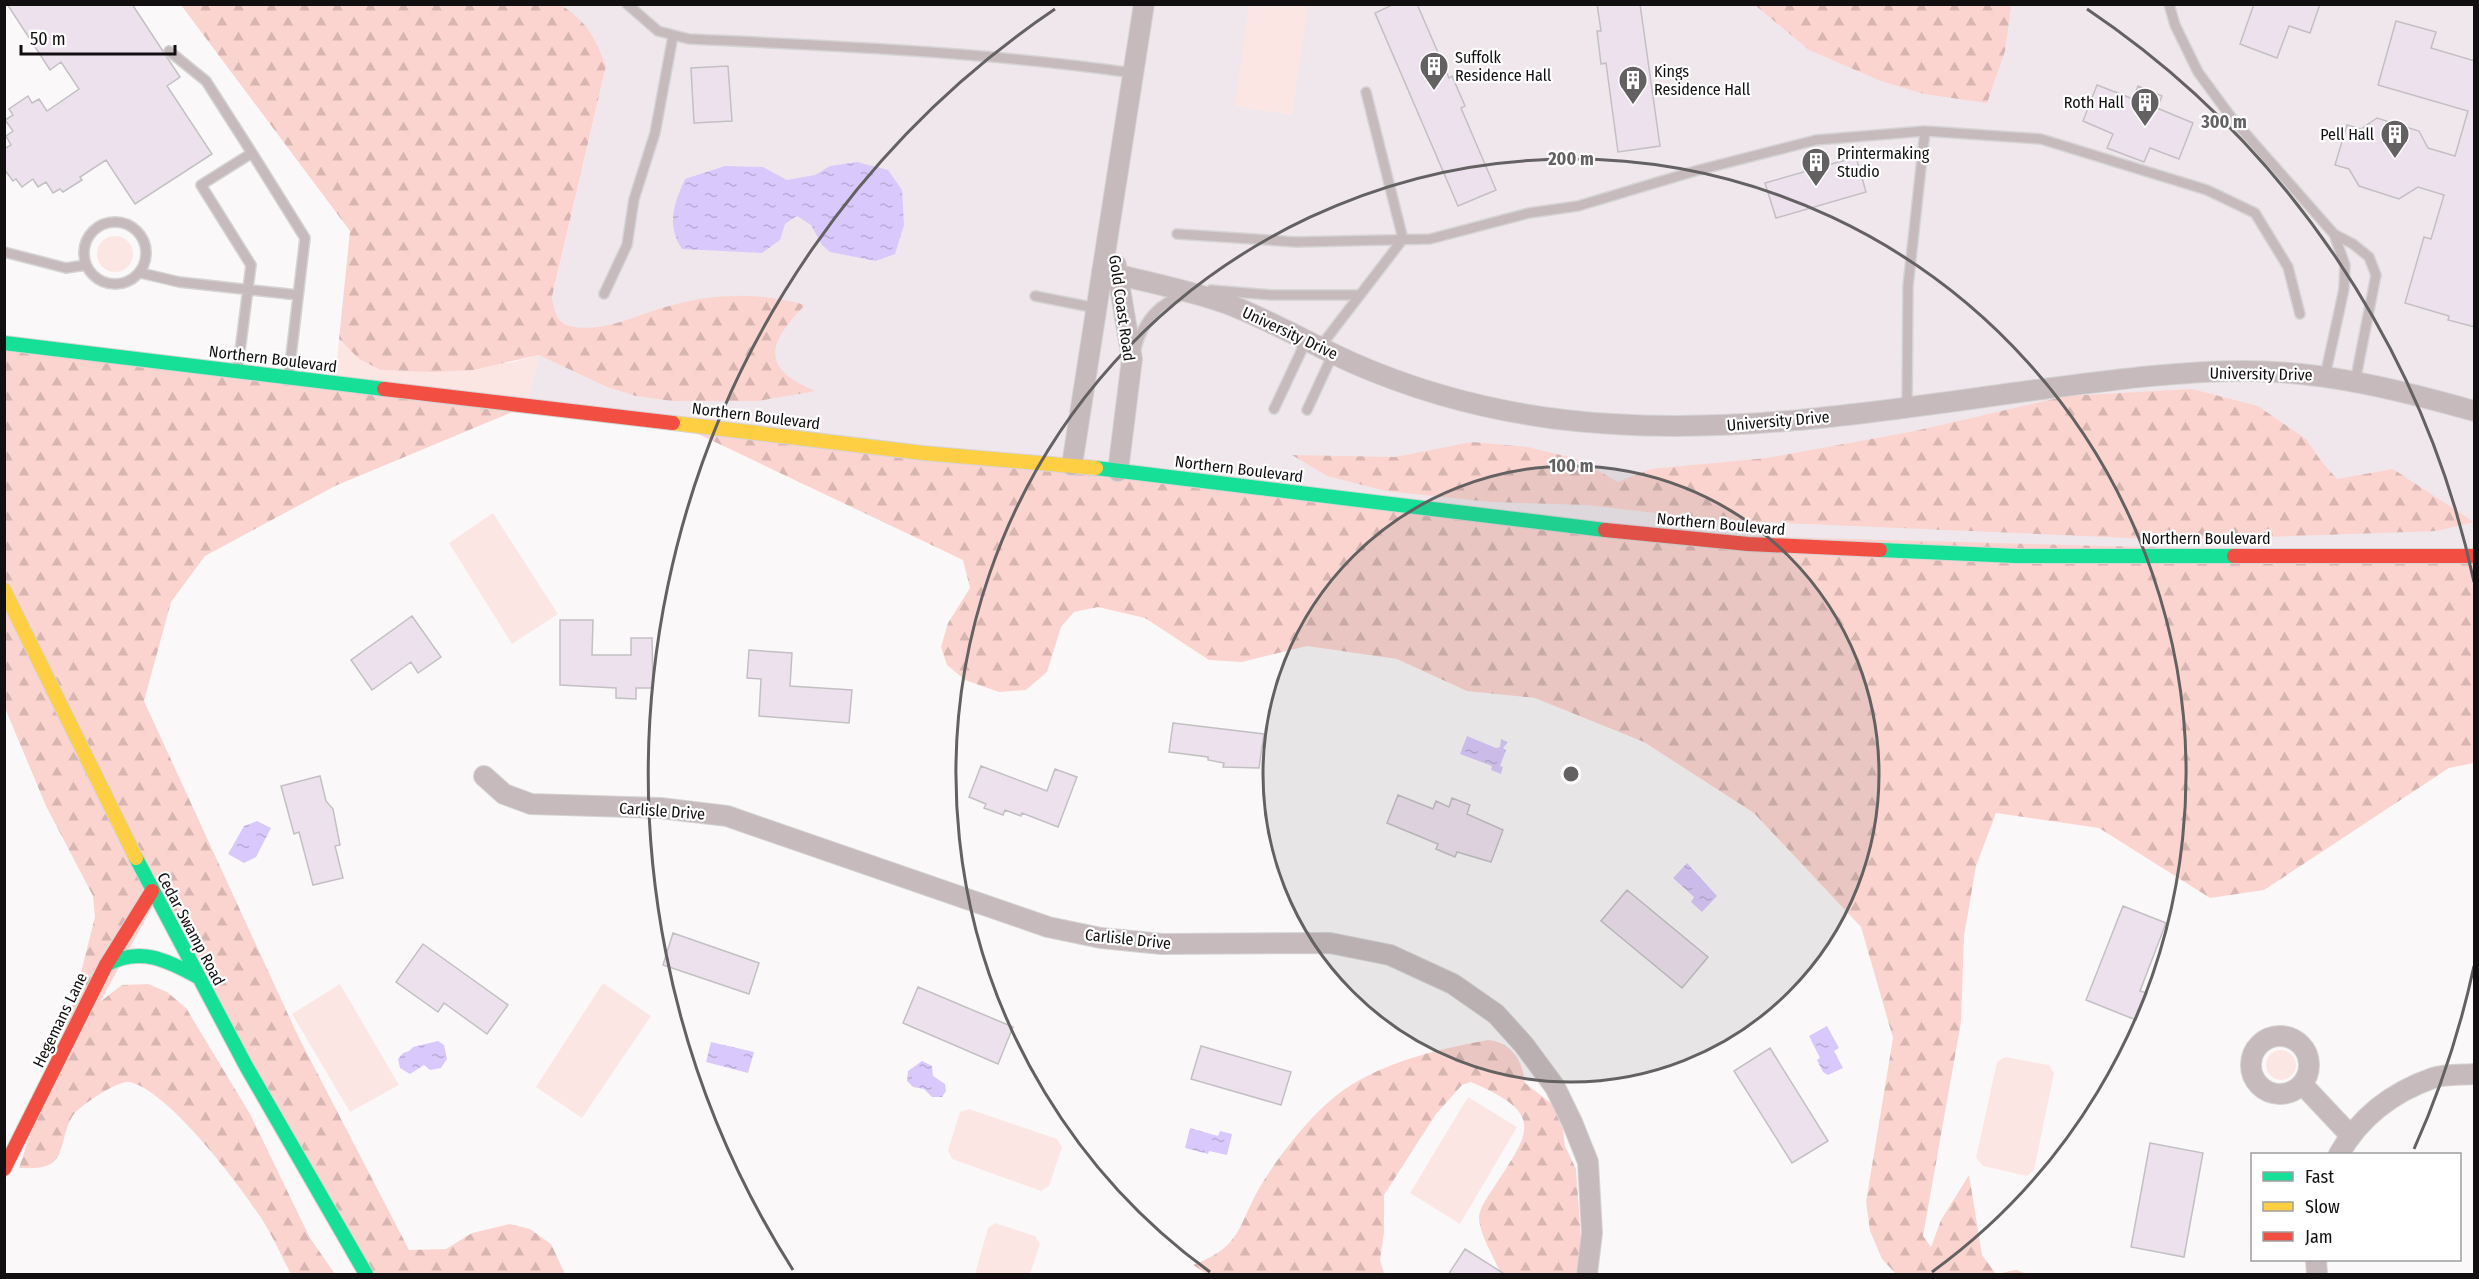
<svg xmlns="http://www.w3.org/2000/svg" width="2479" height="1279" viewBox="0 0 2479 1279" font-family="'Fira Sans Condensed',sans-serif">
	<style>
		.built { fill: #f0e7ec }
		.green { fill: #fce6e4 }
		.forest { fill: url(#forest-firs) }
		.water { fill: url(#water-ripples) }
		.building { fill: #ede1ee; stroke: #c2c0c2; stroke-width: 1.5 }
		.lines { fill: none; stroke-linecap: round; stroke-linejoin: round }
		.lane-casing { stroke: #d5d4d5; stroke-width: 12 }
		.street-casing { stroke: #d5d4d5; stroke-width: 22 }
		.fast-casing { stroke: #d5d4d5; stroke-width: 16 }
		.slow-casing { stroke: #d5d4d5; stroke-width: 16 }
		.jam-casing { stroke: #d5d4d5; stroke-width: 16 }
		.lane { stroke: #c6babc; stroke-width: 9 }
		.street { stroke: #c6babc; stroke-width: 20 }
		.fast { stroke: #16e098; stroke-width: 14 }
		.slow { stroke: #ffcf43; stroke-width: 14 }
		.jam { stroke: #f24e42; stroke-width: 14 }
		.ring { fill: none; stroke: #636162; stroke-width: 3 }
		.labels { text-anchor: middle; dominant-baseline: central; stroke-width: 4.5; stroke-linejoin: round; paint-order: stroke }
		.poi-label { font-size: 16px; fill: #110f10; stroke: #fff; text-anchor: start }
		.street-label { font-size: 16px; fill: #110f10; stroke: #fff }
		.centre { fill: #636162; stroke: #fff; stroke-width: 3 }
		.ring-label { font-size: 18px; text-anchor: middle; font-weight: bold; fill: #636162; stroke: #fff; stroke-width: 4.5; stroke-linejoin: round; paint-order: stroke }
	</style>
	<defs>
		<pattern id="forest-firs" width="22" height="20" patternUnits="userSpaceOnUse" patternTransform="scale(1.5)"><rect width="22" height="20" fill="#fcd4cf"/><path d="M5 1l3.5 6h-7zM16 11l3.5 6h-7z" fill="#d7b5b1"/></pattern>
		<pattern id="water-ripples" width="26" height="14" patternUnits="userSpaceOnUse" patternTransform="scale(1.5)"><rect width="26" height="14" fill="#d9c8fc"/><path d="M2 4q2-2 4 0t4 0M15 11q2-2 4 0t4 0" fill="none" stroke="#b9abd7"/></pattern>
	</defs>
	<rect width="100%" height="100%" fill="#fbf8fa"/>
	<path class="built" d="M376 5H2474V556L1883 552 527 406 606 66Z"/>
	<path class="green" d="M1249 5H1308L1292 115 1235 106Z
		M97 254a18 18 0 1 1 36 0a18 18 0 1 1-36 0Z
		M339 339 359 359 510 363 539 355 527 406 335 383Z
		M493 513 558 614 512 644 449 543Z
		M603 983 651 1016 582 1118 536 1087Z
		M340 984 399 1085 350 1112 292 1014Z
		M2266 1065a15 15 0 1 1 30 0a15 15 0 1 1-30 0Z
		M2005 1057 2049 1065 2054 1073 2034 1170 2027 1176 1983 1166 1976 1158 1997 1062Z
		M1468 1097 1517 1127 1460 1224 1410 1193Z
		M969 1109 1057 1139 1062 1147 1049 1186 1041 1191 952 1159 948 1150 960 1112Z
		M995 1223 1035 1236 1040 1244 1030 1274H975L988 1228Z"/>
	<path class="forest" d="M2008 4 2011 7 2005 51 1987 103 1924 94 1881 81 1809 50 1755 5Z
		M181 5H561C588 23 594 36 606 66L552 297C554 309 556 323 570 326 601 334 639 314 669 306 716 293 758 292 805 305 768 343 759 368 816 391L758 401H672L636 396 607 387 539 355 473 370 433 372 381 370 359 359 339 339 350 231Z
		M5 343 527 406 335 486 205 556 171 602 144 701 298 1036 409 1250 446 1249 472 1233 510 1224 530 1229 551 1244 565 1274H366L156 900 100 1002 122 985 148 984 167 992 186 1008 250 1114 310 1238 335 1274H291C282 1258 275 1241 266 1226 245 1191 168 1089 129 1082 118 1080 83 1104 75 1113 61 1128 66 1161 46 1166 38 1169 27 1168 19 1168L73 1004 95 917 93 896 46 806 5 708Z
		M2192 389 2258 406 2306 439 2321 461 2337 479 2393 469 2474 522 2437 531 2176 540 1716 520 1587 505 1491 502 1386 491 1327 476 1292 455 1395 457 1472 442 1528 447 1577 459 1618 482 1651 469 1767 458 1915 431 2067 396Z
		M677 424 1628 533 2474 556V763L2449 768 2264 890 2210 898 2099 828 1996 813 1976 866 1964 936 1961 1022 1923 1236 1931 1247 1941 1220 1969 1175 1982 1255 1996 1274 2016 1270 2028 1274H1896L1882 1259 1870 1231 1866 1202 1893 1038 1861 927 1754 813 1644 742 1535 698 1467 691 1397 659 1307 646 1242 662 1209 660 1145 618 1098 607 1074 612 1061 627 1047 672 1026 690 999 692 965 680 947 665 941 647 948 623 970 588 963 560Z
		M1488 1040C1511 1042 1523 1060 1525 1083L1552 1104 1563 1129 1565 1146 1576 1169 1581 1240 1576 1274H1503L1500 1272C1493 1255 1479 1234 1479 1216 1480 1207 1489 1195 1494 1187 1533 1129 1543 1113 1471 1082L1462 1085 1436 1114 1384 1195V1232L1380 1260 1384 1274H1207L1193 1265C1243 1246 1237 1226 1261 1185 1280 1154 1315 1109 1345 1089 1387 1061 1439 1049 1488 1040Z"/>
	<path class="water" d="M857 162 888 170 902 190 904 225 895 254 876 261 830 252 822 245 811 225 797 216 785 224 780 240 762 253 682 249C666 224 674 204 685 179L725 166 763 167 787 180 815 175 830 166Z
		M1467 736 1496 748 1500 747 1501 739 1508 742 1503 748 1506 750 1500 766 1503 767 1501 774 1491 770 1492 766 1460 754Z
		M257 821 271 828 256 857 244 863 228 854 244 826Z
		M1687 863 1717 896 1702 912 1691 902 1694 897 1673 878Z
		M1827 1026 1839 1048 1834 1051 1843 1068 1828 1075 1823 1072 1817 1060 1820 1058 1809 1036Z
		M438 1041 444 1045 447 1059 441 1068 430 1070 424 1065 410 1074 400 1068 398 1059 403 1053 409 1051 413 1047Z
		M711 1042 754 1052 748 1073 706 1062Z
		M922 1061 932 1066 933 1076 945 1084 946 1091 942 1097H932L924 1089 913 1087 907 1081 908 1071Z
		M1190 1128 1218 1136 1220 1131 1232 1134 1227 1155 1209 1151 1208 1154 1185 1148Z"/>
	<path class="building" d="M7 4H132L180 77 167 86 212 154 135 204 106 160 80 177 82 180 63 192 60 189 53 193 46 182 38 187 33 179 22 187 16 179 13 181 4 169V149L11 145 6 136 13 131 5 120 13 115 9 109 28 96 32 103 39 99 47 111 79 89 61 62 50 70Z
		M1394 4H1417L1449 78 1452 76 1465 106 1461 108 1496 190 1458 206 1375 13Z
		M1597 4H1640L1660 146 1618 152 1606 63 1601 64 1597 31H1601Z
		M2254 4H2320L2310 33 2289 26 2277 58 2240 44Z
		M2396 21 2436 32 2431 48 2475 61V327L2448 320 2449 316 2405 303 2424 237 2431 239 2444 195 2418 187 2399 199 2359 186 2349 169 2335 165 2347 125 2361 129 2377 118 2419 131 2428 148 2455 156 2468 111 2378 85Z
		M728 66 732 121 694 123 691 68Z
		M2097 85 2133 99 2138 86 2162 96 2157 108 2193 123 2179 159 2150 148 2144 162 2107 148 2113 134 2083 121Z
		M1856 157 1866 192 1776 218 1765 183Z
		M412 616 441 657 418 673 411 662 372 690 351 660Z
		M560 620H593L592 655H631V638H652L653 688H636V699L616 698V688L560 685Z
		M749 650 792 653 790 686 852 690 849 723 759 716 761 679 747 678Z
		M1173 723 1264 734 1259 768 1223 767 1224 763 1208 760V757L1169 752Z
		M981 766 1047 791 1055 769 1077 777 1058 827 1022 813 1021 816 1005 810 1003 815 984 808 986 804 969 797Z
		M320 776 326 801 333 809 340 845 335 846 343 878 313 885 299 832 294 834 281 786Z
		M1398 795 1433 809 1436 801 1449 807 1452 798 1470 805 1467 814 1503 830 1491 862 1457 852 1455 857 1436 849 1438 844 1387 823Z
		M1627 890 1708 957 1682 988 1601 921Z
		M2123 906 2166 923 2140 991 2147 993 2136 1020 2086 1000Z
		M673 933 759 963 749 994 663 965Z
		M423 944 508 1005 487 1034 444 1003 438 1012 396 982Z
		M918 987 1013 1027 998 1064 903 1023Z
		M1201 1046 1291 1072 1281 1105 1191 1079Z
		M1770 1048 1828 1141 1792 1163 1734 1071Z
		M2150 1143 2203 1153 2184 1257 2131 1247Z
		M1465 1249 1506 1275H1448Z"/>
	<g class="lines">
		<g class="lane-casing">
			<path id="lane" d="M627 4 658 31 689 39C837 46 986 52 1133 73
				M2169 4 2175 25 2198 72 2231 117 2334 234 2345 265 2344 289 2325 376
				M169 51 206 81 252 153
				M84 253a31 31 0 1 1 62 0a31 31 0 1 1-62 0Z
				M1177 234 1297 242 1430 239 1529 213 1578 206 1695 171 1816 140 1925 131 2041 139 2207 190 2255 213 2288 267 2300 314
				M2334 234 2353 244 2369 257 2376 275 2355 382
				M4 252 66 268 86 265
				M141 273 179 282 298 295
				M1211 290 1271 295H1358
				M604 294 627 245 634 199 655 133 673 36
				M1035 296 1096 308
				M1320 347 1403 239 1366 92
				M1136 348C1143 322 1157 303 1184 295
				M238 367 251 265 201 185 252 153 305 238 289 373
				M1907 407 1908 286 1925 131
				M1274 409 1306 341
				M1307 410 1333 354"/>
		</g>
		<g class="street-casing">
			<path id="street" d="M1116 265 1132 359 1118 471
				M1102 271C1143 281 1185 289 1225 303 1269 319 1310 344 1353 363 1435 399 1523 419 1613 424 1754 433 1895 409 2035 390 2105 381 2175 371 2246 371 2323 371 2400 390 2474 411
				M1072 465 1144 4
				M484 776 504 794 531 804 660 808 727 816 1048 927 1101 938 1162 944 1330 943 1390 955 1453 984 1496 1014 1524 1045 1555 1087 1572 1122 1588 1162 1592 1233 1587 1274
				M2251 1065a29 29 0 1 1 58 0a29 29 0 1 1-58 0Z
				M2302 1084 2350 1135
				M2339 1154C2360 1117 2393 1092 2433 1078 2445 1074 2462 1075 2474 1074
				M2316 1260 2317 1274"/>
		</g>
		<g class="fast-casing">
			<path id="fast" d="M4 343 384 389
				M1096 468 1605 530
				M1880 550 2016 556H2234
				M136 858 246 1066 366 1274
				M106 965C139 946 167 960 198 977"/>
		</g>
		<g class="slow-casing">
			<path id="slow" d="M673 423 923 453 1096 468
				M4 590 136 858"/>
		</g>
		<g class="jam-casing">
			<path id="jam" d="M384 389 673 423
				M1605 530 1748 544 1880 550
				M2234 556H2474
				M4 1169 106 965 152 891"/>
		</g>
		<use href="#lane" class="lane"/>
		<use href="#street" class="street"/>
		<use href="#fast" class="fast"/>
		<use href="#slow" class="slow"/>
		<use href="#jam" class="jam"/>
	</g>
	<circle cx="1571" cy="774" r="308" fill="#636162" fill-opacity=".12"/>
	<g class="ring">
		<circle cx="1571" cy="774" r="308"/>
		<path d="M1210 1272A615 615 0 1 1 1932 1272"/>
		<path d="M2474 966A923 923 0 0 1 2414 1149M793 1270A923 923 0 0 1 1055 9M2087 9A923 923 0 0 1 2474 582"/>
	</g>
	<defs>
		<g id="building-pin" transform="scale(1.5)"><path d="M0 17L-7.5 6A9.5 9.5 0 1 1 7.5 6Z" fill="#636162" stroke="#fff"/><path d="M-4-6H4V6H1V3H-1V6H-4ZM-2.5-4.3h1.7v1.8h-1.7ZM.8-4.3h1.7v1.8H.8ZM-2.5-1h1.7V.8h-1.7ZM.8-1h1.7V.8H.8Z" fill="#fff"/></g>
	</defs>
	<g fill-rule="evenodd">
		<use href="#building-pin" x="1434" y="66"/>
		<use href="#building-pin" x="1633" y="80"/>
		<use href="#building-pin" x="2145" y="102"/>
		<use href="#building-pin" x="2395" y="134"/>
		<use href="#building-pin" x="1816" y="162"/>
	</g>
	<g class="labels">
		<g class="poi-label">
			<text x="1455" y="57">Suffolk<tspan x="1455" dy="18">Residence Hall</tspan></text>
			<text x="1654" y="71">Kings<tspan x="1654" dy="18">Residence Hall</tspan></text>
			<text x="2124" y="102" text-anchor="end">Roth Hall</text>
			<text x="2374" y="134" text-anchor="end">Pell Hall</text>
			<text x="1837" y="153">Printermaking<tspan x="1837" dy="18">Studio</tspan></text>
		</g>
		<g class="street-label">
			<text transform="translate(1122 308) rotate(82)">Gold Coast Road</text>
			<text transform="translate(1290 333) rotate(25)">University Drive</text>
			<text transform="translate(273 359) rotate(7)">Northern Boulevard</text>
			<text transform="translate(2261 374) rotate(1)">University Drive</text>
			<text transform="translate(756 416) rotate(7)">Northern Boulevard</text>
			<text transform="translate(1778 421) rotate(-5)">University Drive</text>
			<text transform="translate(1239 469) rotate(7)">Northern Boulevard</text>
			<text transform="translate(1721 524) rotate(5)">Northern Boulevard</text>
			<text x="2206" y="538">Northern Boulevard</text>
			<text transform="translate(662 811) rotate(4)">Carlisle Drive</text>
			<text transform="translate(191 929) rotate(62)">Cedar Swamp Road</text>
			<text transform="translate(1128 939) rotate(6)">Carlisle Drive</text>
			<text transform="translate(60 1020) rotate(-64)">Hegemans Lane</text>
		</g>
	</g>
	<circle cx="1571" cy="774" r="9" class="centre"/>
	<g class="ring-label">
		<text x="2224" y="128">300 m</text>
		<text x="1571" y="165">200 m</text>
		<text x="1571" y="472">100 m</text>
	</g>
	<rect width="2479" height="1279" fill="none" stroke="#110f10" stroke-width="12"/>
	<rect x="2251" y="1153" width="210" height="108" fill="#ffffff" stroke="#a09f9f" stroke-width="1.5"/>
	<rect x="2263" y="1172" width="30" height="9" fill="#16e098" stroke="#a09f9f" stroke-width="1.5"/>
	<text x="2305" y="1183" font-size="18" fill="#110f10">Fast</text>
	<rect x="2263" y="1202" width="30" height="9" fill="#ffcf43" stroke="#a09f9f" stroke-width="1.5"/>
	<text x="2305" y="1213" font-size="18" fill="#110f10">Slow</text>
	<rect x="2263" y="1232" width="30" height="9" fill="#f24e42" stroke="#a09f9f" stroke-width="1.5"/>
	<text x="2305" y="1243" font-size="18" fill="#110f10">Jam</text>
	<path d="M21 45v9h154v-9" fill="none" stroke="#110f10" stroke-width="3"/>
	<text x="30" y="45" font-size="18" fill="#110f10" stroke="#ffffff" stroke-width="4.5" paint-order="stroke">50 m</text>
</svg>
